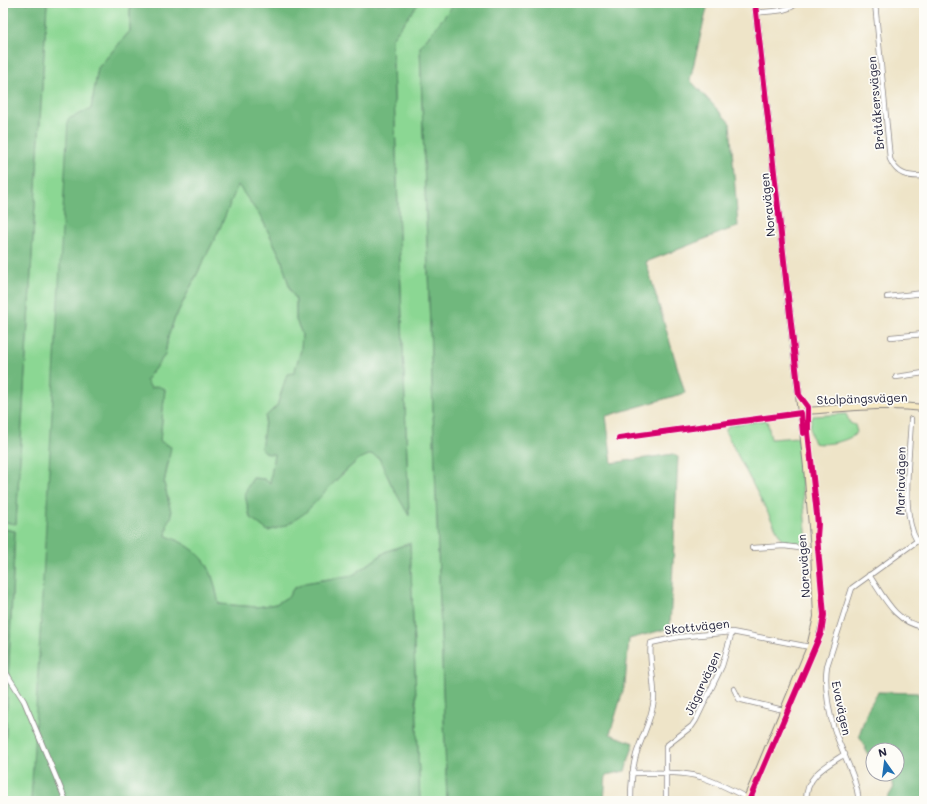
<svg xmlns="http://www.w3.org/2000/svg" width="927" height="804" viewBox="0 0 927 804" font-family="Mali,sans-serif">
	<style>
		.green { fill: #8bd793; stroke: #567c67 }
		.forest { fill: #70b87d; stroke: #496d5c }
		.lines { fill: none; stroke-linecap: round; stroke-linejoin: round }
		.street-casing { stroke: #888382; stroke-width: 6 }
		.secondary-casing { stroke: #888382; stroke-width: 8 }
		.street { stroke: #fff; stroke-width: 4.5 }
		.secondary { stroke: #f6e9c3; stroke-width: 6 }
		.cycleway-casing { stroke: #fdfcf7; stroke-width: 8 }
		.cycleway { stroke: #d6006c; stroke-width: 6 }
		.labels { text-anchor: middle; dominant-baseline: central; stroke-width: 3.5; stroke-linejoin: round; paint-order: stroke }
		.street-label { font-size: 12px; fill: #22223b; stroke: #fdfcf7 }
	</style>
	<rect width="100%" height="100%" fill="#fdfcf7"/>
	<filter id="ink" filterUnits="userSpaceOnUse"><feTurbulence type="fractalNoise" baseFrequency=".025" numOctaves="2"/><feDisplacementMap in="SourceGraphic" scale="8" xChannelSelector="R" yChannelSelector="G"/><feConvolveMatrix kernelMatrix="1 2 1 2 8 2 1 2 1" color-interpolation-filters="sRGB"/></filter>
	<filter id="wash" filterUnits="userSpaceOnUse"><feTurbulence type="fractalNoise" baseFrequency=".012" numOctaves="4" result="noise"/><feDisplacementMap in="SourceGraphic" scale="16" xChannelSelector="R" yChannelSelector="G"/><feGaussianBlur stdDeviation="0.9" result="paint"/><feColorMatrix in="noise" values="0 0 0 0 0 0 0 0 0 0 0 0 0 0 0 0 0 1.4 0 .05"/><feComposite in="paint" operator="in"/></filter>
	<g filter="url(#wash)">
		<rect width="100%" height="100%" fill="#eee4c8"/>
		<path class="green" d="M47 3H130V31L98 68 91 109 31 801H3L15 531 3 529V522L16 523Z
			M419 3H455L420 48 447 801H420L410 543 387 551 353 575 305 583 293 589 289 596 276 604 257 607 219 604C216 592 214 578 208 567 202 553 180 540 166 536L168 521 172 516 164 483 169 460 160 441 165 389 151 388 146 380 165 355 168 337 174 320 220 228 238 184 262 219 281 258 290 289 296 300V320L302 334 301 350 294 374 287 375 277 406 266 416 264 427 274 454 270 484 264 479 253 478 247 488 245 495 250 517 268 531 287 525 359 459 371 454 379 458 392 486 409 514 392 38Z
			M846 414 850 423 855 425 857 432C851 441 825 446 814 443 810 435 809 425 813 416Z
			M767 420 771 439 798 437 807 543 783 542 725 431 729 425Z"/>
		<path class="forest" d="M3 3H47L16 524 3 522Z
			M130 3H419L392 38 409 516 392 486 379 458 371 454 359 459 342 474 305 513 287 525 268 531 250 517 245 495 247 488 253 478 264 479 270 483 274 454H268L261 449 266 416 277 406 287 374 294 373 301 350 302 334 296 320V300L290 289 281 258 262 219 238 185 220 228 174 320 168 337 165 355 146 380 151 388 157 386 165 389 160 441 171 447 164 483 172 516 168 521 166 536C180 540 202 553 208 567 214 578 216 592 219 604L257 607 276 604 289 596 293 589 305 583 353 575 387 551 410 543 420 801H31L68 119 91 109 98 68 130 31Z
			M455 3 708 4 690 80 730 123 738 226 646 262 685 393 606 416 612 463 673 454 678 457 670 628 629 639 625 684 610 734 634 743 625 771 606 775 604 801H447L420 47Z
			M3 529 15 531 3 777Z
			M878 692 918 693 924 744V801H886L894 787 887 774H897V750H873V765L859 735 868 709Z"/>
	</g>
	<g filter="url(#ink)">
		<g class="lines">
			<g class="street-casing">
				<path id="street" d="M875 3 890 159C897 175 908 177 924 176
					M756 13C766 11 791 12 796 3
					M887 297 924 293
					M891 337 924 334
					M896 377 924 373
					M911 419C910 453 900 513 917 541
					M619 438 801 413
					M752 548 784 546 814 550
					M869 575C884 597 895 623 924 627
					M3 668 24 701 66 801
					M734 689 739 699 742 700 783 710
					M632 773C655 773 679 771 701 777 717 782 732 790 747 798
					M631 801C631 785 632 770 636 755 642 736 652 719 654 699 655 681 648 659 651 643L678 637 732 632 810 647
					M666 801V746L692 726 696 720 722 666 732 632
					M806 801C806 775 826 766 845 754
					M859 801C856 776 844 757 836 734 829 716 824 685 827 666L852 588 917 541 924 540"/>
			</g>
			<g class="secondary-casing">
				<path id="secondary" d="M801 413 808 411C847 408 885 403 924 408
					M746 801 810 647 817 617 814 550 807 467 755 3"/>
			</g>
			<use href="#street" class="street"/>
			<use href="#secondary" class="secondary"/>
			<g class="cycleway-casing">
				<path id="cycleway" d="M619 438 801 413 803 433
					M749 801 821 633 824 615 817 537 818 524 808 432V407L799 395 755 3"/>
			</g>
			<use href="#cycleway" class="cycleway"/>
		</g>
	</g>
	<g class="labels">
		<g class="street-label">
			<text transform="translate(875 103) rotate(-95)">Bråtåkersvägen</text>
			<text transform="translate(767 205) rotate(-96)">Noravägen</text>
			<text transform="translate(862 398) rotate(-2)">Stolpängsvägen</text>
			<text transform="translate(900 481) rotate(-89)">Mariavägen</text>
			<text transform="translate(803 566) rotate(-94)">Noravägen</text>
			<text transform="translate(697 626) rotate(-6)">Skottvägen</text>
			<text transform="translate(702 683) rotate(-65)">Jägarvägen</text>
			<text transform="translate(842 708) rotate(78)">Evavägen</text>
		</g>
	</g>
	<rect width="927" height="804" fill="none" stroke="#fdfcf7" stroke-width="16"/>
	<g transform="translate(885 762) rotate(346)"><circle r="19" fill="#fdfcf7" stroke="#a5a5ac"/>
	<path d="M0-3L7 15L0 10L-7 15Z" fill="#1f6fb2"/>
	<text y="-6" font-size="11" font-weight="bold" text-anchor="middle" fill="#22223b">N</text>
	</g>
</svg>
